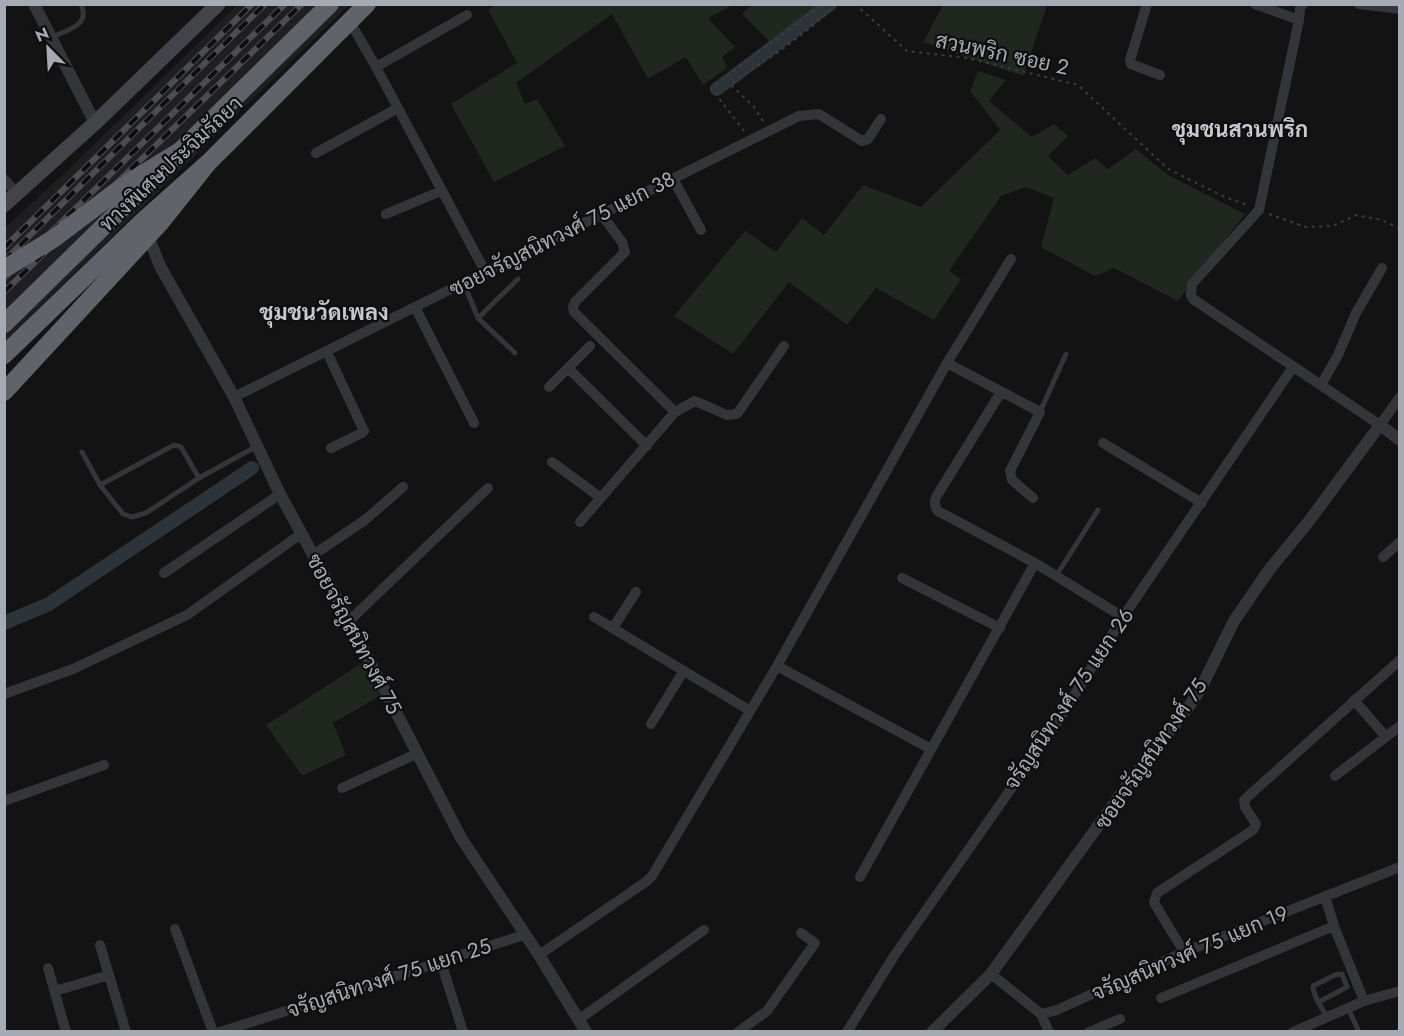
<svg xmlns="http://www.w3.org/2000/svg" width="1404" height="1036" viewBox="0 0 1404 1036" font-family="Jost,Sarabun,sans-serif">
	<style>
		.built { fill: #1f1f21 }
		.green { fill: #1f271f }
		.lines { fill: none; stroke-linecap: round; stroke-linejoin: round }
		.canal { stroke: #2c3439; stroke-width: 14 }
		.path { stroke: #3a3c40; stroke-width: 2; stroke-dasharray: 3 4.5; stroke-linecap: butt }
		.service { stroke: #343539; stroke-width: 5 }
		.minor { stroke: #343539; stroke-width: 10 }
		.tertiary { stroke: #343539; stroke-width: 12 }
		.secondary { stroke: #424449; stroke-width: 15 }
		.motorway { stroke: #60646a; stroke-width: 18 }
		.rail-casing { stroke: #4b4d52; stroke-width: 6 }
		.rail { stroke: #0e0e0f; stroke-width: 4; stroke-dasharray: 11; stroke-linecap: butt }
		.motorway-bridge { stroke: #60646a; stroke-width: 18 }
		.labels { text-anchor: middle; dominant-baseline: central; stroke-width: 4.5; stroke-linejoin: round; paint-order: stroke }
		.street-label { font-size: 21px; fill: #a5abb4; stroke: #0e0e0f }
		.neighbourhood-label { font-size: 22px; font-weight: bold; fill: #c6c9d0; stroke: #0e0e0f }
	</style>
	<rect width="100%" height="100%" fill="#131314"/>
	<path class="built" d="M237 5H349L5 341V228L71 167Z"/>
	<path class="green" d="M496 4 733 5 708 18 735 47 722 57 727 68 703 85 686 57 648 79 612 14 516 83 525 104 537 99 565 146 494 182 451 104 517 63 488 10Z
		M752 4H828V5L774 46 742 14Z
		M1041 4 1047 6 1023 76 923 42 943 5Z
		M978 71 1006 80 989 101 1032 137 1054 124 1068 136 1048 156 1068 175 1095 158 1108 169 1136 149 1168 175 1245 214 1178 301 1114 268 1095 276 1041 247 1054 198 1026 187 1001 196 949 271 961 279 934 320 876 288 847 325 789 282 733 354 674 316 745 231 776 252 802 218 824 235 863 185 921 207 1000 130 970 91Z
		M362 663 380 696 333 723 346 755 302 776 266 725Z"/>
	<g class="lines">
		<path class="canal" d="M717 89 830 4
			M4 623 49 604 252 468"/>
		<path class="path" d="M855 4 907 51 967 58 1078 85 1168 169 1225 197 1247 205
			M763 121 754 107 730 84C767 60 805 35 837 4
			M744 131 711 88 822 4
			M1269 214 1306 227 1333 226 1356 215 1382 220 1400 229"/>
		<path class="service" d="M52 37C67 30 91 26 81 4
			M464 284 478 318 515 353
			M478 318 518 279
			M1040 412 1066 354
			M82 452 100 485 123 514 132 517 146 513 199 478 257 446
			M100 485 174 445 181 447 199 478
			M1056 576 1098 510
			M1319 1002 1347 987 1342 974 1335 975 1313 986C1313 996 1322 1008 1327 1017
			M1348 1008 1359 1032"/>
		<path class="minor" d="M1147 4 1130 60 1131 64 1160 75
			M1255 4 1299 20 1259 210 1192 284 1191 295 1193 299 1380 425 1400 397
			M1359 4 1400 9
			M1299 20 1300 8 1303 4
			M353 27 376 67 486 273
			M376 67 467 15
			M316 153 398 108
			M4 179 18 195
			M673 179 701 230
			M386 214 441 191
			M601 214 622 242 625 252 575 302 573 307 574 312 675 412
			M415 307 474 423
			M327 352 364 431 362 433 331 448
			M947 363 1040 412 1010 471 1012 480 1033 498
			M568 368 647 446
			M1321 385 1338 355 1356 313 1382 268
			M549 387 590 346
			M1001 392 936 497C934 502 934 506 938 511L1035 563 1123 617
			M234 397 799 116 819 114 862 141 868 139 881 119
			M1103 443 1202 503
			M552 462 601 498
			M580 522 675 412 695 401 727 415 737 414 784 346
			M313 555 365 520 403 487
			M1383 557 1400 542
			M164 573 280 494
			M902 578 1000 628
			M594 617 749 710
			M349 621 488 488
			M613 628 636 592
			M777 666 931 749
			M4 694 73 669 187 615 301 534
			M1354 700 1386 737
			M651 724 683 672
			M1335 776 1400 726
			M342 788 416 754
			M4 801 104 765
			M860 877 1035 563
			M1325 896 1334 926
			M175 929 213 1032
			M100 945 126 1032
			M1184 952 1156 906 1154 902 1157 893 1253 830 1256 824 1245 807 1244 800 1400 660
			M539 955 647 881 652 876 777 666 947 363 1011 259
			M441 962 463 1032
			M48 968 66 1032
			M991 974 1041 1014 1057 1010 1184 952 1400 867
			M55 991 109 975
			M1161 998 1334 926 1364 1001
			M1041 1014 1049 1032
			M578 1020 704 930
			M220 1032 524 935
			M738 1032 767 1011 815 943 801 933
			M847 1032 894 956 1055 726 1123 617 1293 367
			M1089 1032 1120 1019
			M1293 1032 1364 1001 1400 991"/>
		<path class="tertiary" d="M34 4 95 123
			M146 231 160 266 234 397 280 494 349 621 461 838 539 955 586 1032
			M932 1032 991 974 1134 776 1190 705 1201 688 1234 621 1269 570 1309 521 1380 425 1400 440"/>
		<path class="secondary" d="M4 205 95 123 218 4"/>
		<path class="motorway" d="M4 324 330 4
			M4 355 144 220 208 163 367 4"/>
		<g class="rail-casing">
			<path id="rail" d="M4 248 252 4
				M4 261 265 4
				M4 278 285 4
				M4 292 302 4"/>
		</g>
		<use href="#rail" class="rail"/>
		<path class="motorway-bridge" d="M4 269 53 239 125 185 185 148
			M4 392 161 222 208 163"/>
	</g>
	<g class="labels">
		<g class="street-label">
			<text transform="translate(1002 54) rotate(12)">สวนพริก ซอย 2</text>
			<text transform="translate(171 164) rotate(-43)">ทางพิเศษประจิมรัถยา</text>
			<text transform="translate(562 234) rotate(-27)">ซอยจรัญสนิทวงศ์ 75 แยก 38</text>
			<text transform="translate(354 634) rotate(62)">ซอยจรัญสนิทวงศ์ 75</text>
			<text transform="translate(1069 699) rotate(-56)">จรัญสนิทวงศ์ 75 แยก 26</text>
			<text transform="translate(1151 754) rotate(-55)">ซอยจรัญสนิทวงศ์ 75</text>
			<text transform="translate(1190 953) rotate(-23)">จรัญสนิทวงศ์ 75 แยก 19</text>
			<text transform="translate(389 978) rotate(-18)">จรัญสนิทวงศ์ 75 แยก 25</text>
		</g>
		<g class="neighbourhood-label">
			<text x="1240" y="129">ชุมชนสวนพริก</text>
			<text x="324" y="312">ชุมชนวัดเพลง</text>
		</g>
	</g>
	<rect width="1404" height="1036" fill="none" stroke="#a5abb4" stroke-width="12"/>
	<g transform="translate(48 48) rotate(336)" stroke="#0e0e0f" stroke-width="4.5" paint-order="stroke">
	<path d="M0-4.5L10 22L0 15L-10 22Z" fill="#a5abb4"/>
	<text y="-9" font-size="16" font-weight="bold" text-anchor="middle" fill="#a5abb4">N</text>
	</g>
</svg>
